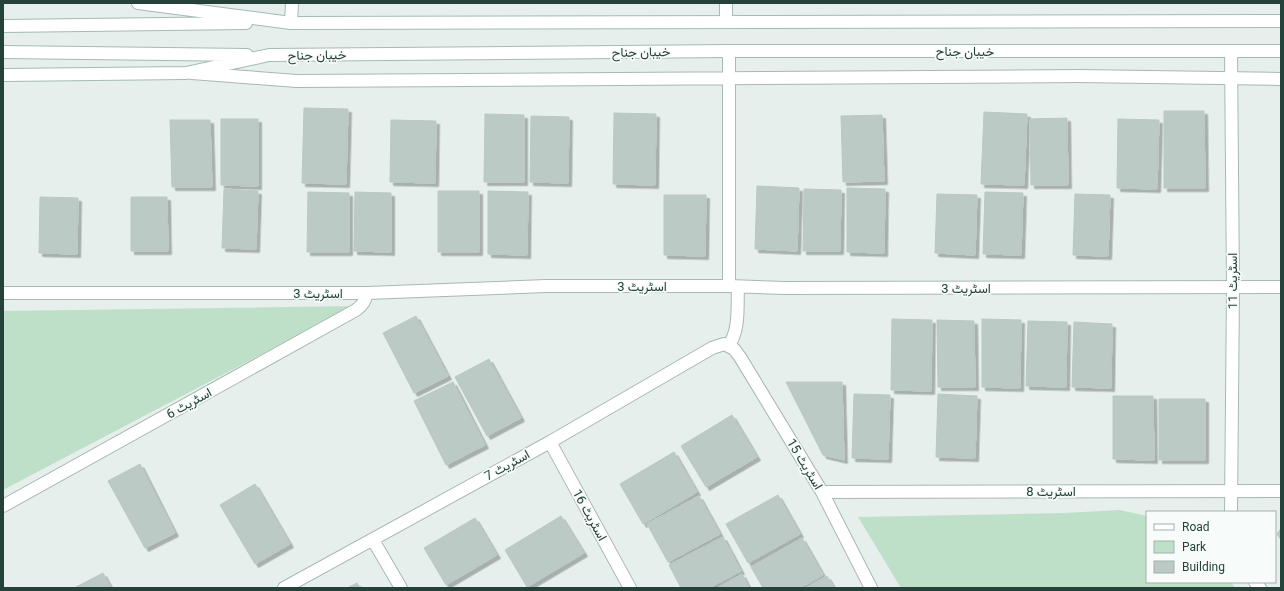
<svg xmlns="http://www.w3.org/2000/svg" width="1284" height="591" viewBox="0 0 1284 591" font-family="Roboto,Vazirmatn,sans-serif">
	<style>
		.green { fill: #bfe0c8 }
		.building { fill: #bbcac4; stroke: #b8c9c2; filter: url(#shadow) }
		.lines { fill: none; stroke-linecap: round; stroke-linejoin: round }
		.street-casing { stroke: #a8b8b2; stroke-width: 14 }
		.secondary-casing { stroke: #a4bbb3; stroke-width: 14 }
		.street { stroke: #fff; stroke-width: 12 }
		.secondary { stroke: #fff; stroke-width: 12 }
		.labels { text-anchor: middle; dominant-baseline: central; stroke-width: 3.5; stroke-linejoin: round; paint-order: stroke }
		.street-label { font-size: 13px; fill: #24423a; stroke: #f7fbf9 }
	</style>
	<defs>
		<filter id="shadow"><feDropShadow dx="3.5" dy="3.5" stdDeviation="0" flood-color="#0004"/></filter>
	</defs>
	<rect width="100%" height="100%" fill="#e6efeb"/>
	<path class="green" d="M354 306 3 490V311Z
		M1120 510 1147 516V582H1231L1235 588H901L858 517 1064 513Z"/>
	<path class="building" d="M304 108 348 109 346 184 302 183Z
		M1164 111H1204L1205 188H1164Z
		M984 112 1027 114 1024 185 981 184Z
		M614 113 656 114 655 185 613 184Z
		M485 114 524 115V182H484Z
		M882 115 884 181 843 182 841 116Z
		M531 116 569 117 568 183 530 182Z
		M1067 118 1068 185H1031L1030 119Z
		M221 119H258V186L221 185Z
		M1118 119 1159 120 1157 189 1117 188Z
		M170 120H210L212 187H172Z
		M391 120 436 121 435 183 390 182Z
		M757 186 799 188 797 251 755 249Z
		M847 188 885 189 884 253 847 252Z
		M224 189 258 191 256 249 222 248Z
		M804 189 841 190 840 251H803Z
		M438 191H479V252H438Z
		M488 191 528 192 527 255 488 254Z
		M308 192 349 193V252H307Z
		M355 192 391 193V252L354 251Z
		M985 192 1023 193 1021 255 983 254Z
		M937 194 977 195 975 255 935 253Z
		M1075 194 1110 195 1108 256 1073 255Z
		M664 195H706L705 256 664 255Z
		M40 197 78 198 77 254 39 253Z
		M131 197H167L168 251H131Z
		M416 316 448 376 414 393 383 333Z
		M892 319 932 320 931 391 891 390Z
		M982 319 1021 320 1020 388 982 387Z
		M937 320 974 321 975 387H938Z
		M1028 321 1067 322 1066 387 1026 386Z
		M1074 322 1112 324 1111 388 1072 387Z
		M489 359 521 418 487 436 455 377Z
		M453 382 485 445 446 465 414 401Z
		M786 382H842L844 460 823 455Z
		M854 394 890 395 888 459 852 458Z
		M938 394 977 396 975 458 936 457Z
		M1113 396H1153L1154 460 1113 459Z
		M1159 399H1205V460H1159Z
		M732 415 757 457 706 487 681 446Z
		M674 452 697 492 643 524 620 484Z
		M140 464 175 533 145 548 108 481Z
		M255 484 290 544 255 564 220 505Z
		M778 495 800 534 748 563 726 524Z
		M699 496 720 534 668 562 647 524Z
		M561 516 584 553 527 587 505 550Z
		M475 518 497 555 446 585 424 548Z
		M1281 528V540L1277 534Z
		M723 537 741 571 709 588H681L669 565Z
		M802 538 823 575 800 588H763L751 567Z
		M103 573 111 588H74Z
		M742 574 749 588H717Z
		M827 576 834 588H805Z
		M357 583 360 588H347Z"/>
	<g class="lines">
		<g class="street-casing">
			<path id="street" d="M726 3V22
				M291 23 292 3
				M729 51V286
				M192 73 297 81 1079 76 1281 79
				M3 293H367L546 286H729L785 288 1281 287
				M729 345C740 329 737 306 738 287
				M550 442 630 588
				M822 492 1281 491
				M3 506 356 310C363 305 365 301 367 293
				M373 540 401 588
				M284 588 550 442 712 348 724 344 734 349 740 357 822 492 871 588"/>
		</g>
		<g class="secondary-casing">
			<path id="secondary" d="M138 3 291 23 1281 21
				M3 26 246 23
				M1231 51 1233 287 1231 512
				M3 52 247 55
				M3 75 186 73 269 55 729 51H1281
				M1255 582 1260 588"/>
		</g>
		<use href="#street" class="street"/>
		<use href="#secondary" class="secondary"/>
	</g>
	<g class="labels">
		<g class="street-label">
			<text x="965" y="51">خیبان جناح</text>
			<text transform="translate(641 52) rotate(-1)">خیبان جناح</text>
			<text transform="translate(317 55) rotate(-1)">خیبان جناح</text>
			<text transform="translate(1232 281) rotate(-90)">اسٹریٹ 11</text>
			<text x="642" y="286">اسٹریٹ 3</text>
			<text x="966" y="288">اسٹریٹ 3</text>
			<text x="318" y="293">اسٹریٹ 3</text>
			<text transform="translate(189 403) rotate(-29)">اسٹریٹ 6</text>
			<text transform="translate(805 464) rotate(59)">اسٹریٹ 15</text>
			<text transform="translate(507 465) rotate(-29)">اسٹریٹ 7</text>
			<text x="1051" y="491">اسٹریٹ 8</text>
			<text transform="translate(590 515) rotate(61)">اسٹریٹ 16</text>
		</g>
	</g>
	<rect width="1284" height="591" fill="none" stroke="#24423a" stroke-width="8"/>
	<rect x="1146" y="511" width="130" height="72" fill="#f7fbf9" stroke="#a3b1ad"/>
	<rect x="1154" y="524" width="20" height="6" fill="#ffffff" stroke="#a3b1ad"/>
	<text x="1182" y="531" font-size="12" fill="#24423a">Road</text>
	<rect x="1154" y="541" width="20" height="12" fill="#bfe0c8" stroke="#a3b1ad"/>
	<text x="1182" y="551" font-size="12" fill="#24423a">Park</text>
	<rect x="1154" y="561" width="20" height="12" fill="#bbcac4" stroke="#a3b1ad"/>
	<text x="1182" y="571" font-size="12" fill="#24423a">Building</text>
</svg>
